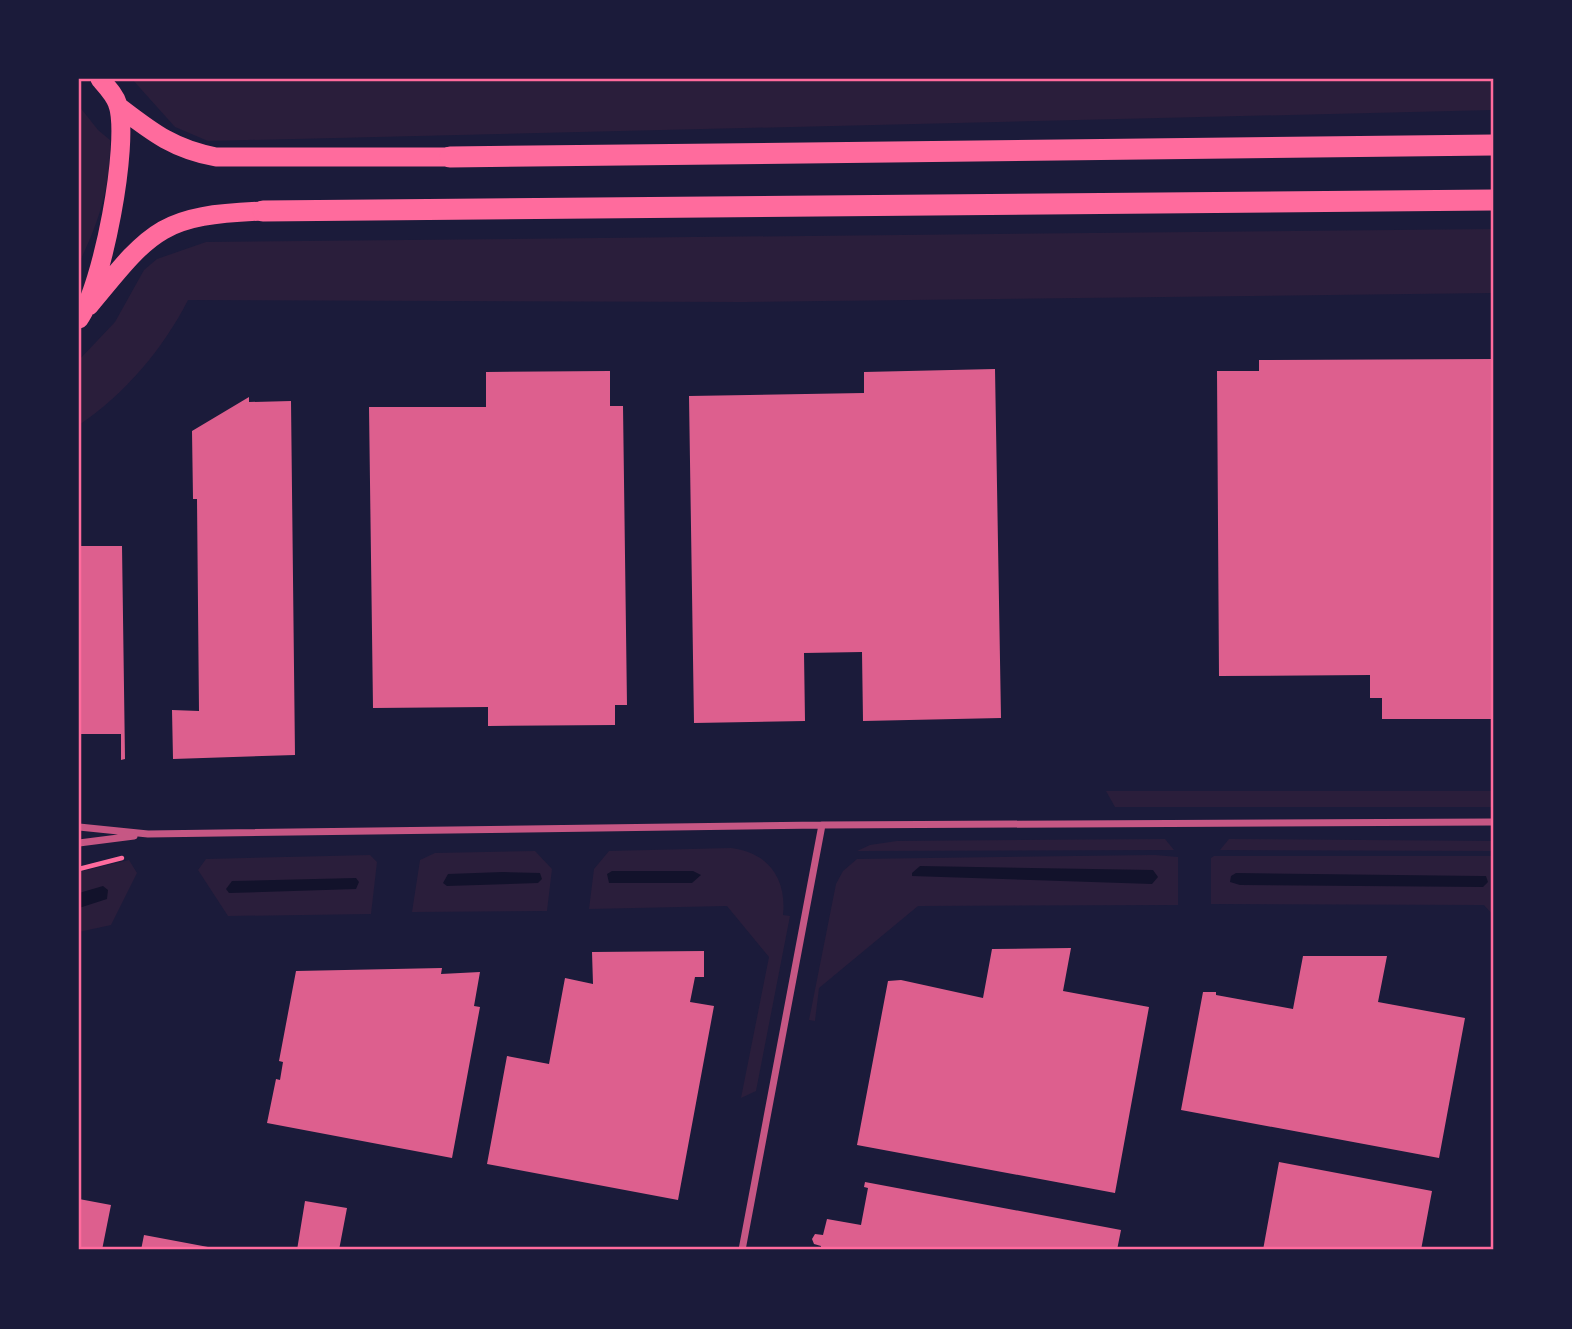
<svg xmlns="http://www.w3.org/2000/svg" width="1572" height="1329" viewBox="0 0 1572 1329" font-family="'IBM Plex Sans',sans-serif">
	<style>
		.green { fill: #2a1e3b }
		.water { fill: #12122b }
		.building { fill: #dd5f8e }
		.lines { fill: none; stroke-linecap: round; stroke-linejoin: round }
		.path { stroke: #ff6b9d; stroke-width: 4.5 }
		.minor { stroke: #c65784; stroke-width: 7 }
		.trunk { stroke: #ff6b9d; stroke-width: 19 }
		.motorway { stroke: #ff6b9d; stroke-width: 21 }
		.neatline { fill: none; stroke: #ff6b9d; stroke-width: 2.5 }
	</style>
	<rect width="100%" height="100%" fill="#1b1b3a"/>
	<path class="green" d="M132 79H1493V110L208 141 175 127Z
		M79 106 98 130 110 140C111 185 99 222 79 263Z
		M1493 229V293L744 302 188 300C163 349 125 394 79 425V360L115 322 144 270 157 259 206 242Z
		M1106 791H1493V807H1115Z
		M1165 839 1174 850 857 851 870 845 897 841Z
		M1229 839 1493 841V851L1220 850Z
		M731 848C768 852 787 879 783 915L790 916 756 1091 741 1098 769 957 727 906 589 909 594 869 609 851Z
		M535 851 552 869 547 911 412 912 420 860 435 853Z
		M370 855 377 862 371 914 228 916 198 870 206 859Z
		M1155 855 1178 857V905L918 906 819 988 815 1021 809 1020 836 884 843 871 857 859Z
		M1214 856H1493V915L1484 905 1211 904V858Z
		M129 860 137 873 111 925 79 932V872Z"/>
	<path class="water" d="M920 866 1153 870 1158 877 1152 884 912 876V873Z
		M612 871H693L701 875 692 883H609L607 874Z
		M503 872 540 873 542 879 538 883 447 886 443 883 448 874Z
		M1236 873 1481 876H1486L1488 882 1483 887 1240 885 1230 882 1231 876Z
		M356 878 359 882 356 889 229 893 226 889 232 881Z
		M103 886 108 890 107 899 79 908V893Z"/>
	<path class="building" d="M1493 359V719H1382V698H1370V675L1219 676 1217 371H1259V360Z
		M995 369 1001 718 863 721 862 652 804 653 805 721 694 723 689 396 864 393V372Z
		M610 371V406H623L627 705H615V725L488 726V707L373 708 369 407H486V372Z
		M249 397V402L291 401 295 755 173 759 172 710 199 711 197 499H193L192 431Z
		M79 546H122L125 759 121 760V734H79Z
		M1071 948 1063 991 1149 1007 1115 1193 857 1145 888 981 901 980 983 998 992 949Z
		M704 951V977H695L690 1002 714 1006 678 1200 487 1164 507 1056 549 1064 565 978 593 984 592 952Z
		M1303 956H1387L1378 1002 1465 1018 1439 1158 1181 1110 1203 992H1216V995L1293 1009Z
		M442 968 441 974 480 972 474 1006 480 1007 452 1158 267 1123 276 1079 280 1080 283 1062 279 1061 296 971Z
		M1279 1162 1432 1191 1421 1250H1263Z
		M865 1182 1121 1230 1117 1250H821V1246L814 1244 812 1239 815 1234 823 1235 827 1219 861 1225 868 1188 864 1187Z
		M79 1199 111 1205 102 1250H79Z
		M305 1201 347 1208 339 1250H297Z
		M144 1235 208 1247 207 1250H141Z"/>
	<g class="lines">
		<path class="path" d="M79 869 122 858"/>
		<path class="minor" d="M79 827 148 834 822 825 1493 822
			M79 843 134 836
			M742 1250 822 825"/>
		<path class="trunk" d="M118 106C152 132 173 149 216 157H450
			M89 306C152 229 161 215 263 211
			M79 319C102 288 130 143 118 105 115 95 107 87 100 79"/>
		<path class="motorway" d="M450 157 1493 145
			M263 211 1493 200"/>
	</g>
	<rect width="1572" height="1329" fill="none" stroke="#1b1b3a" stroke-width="161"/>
	<rect x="80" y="80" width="1412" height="1168" class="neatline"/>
</svg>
